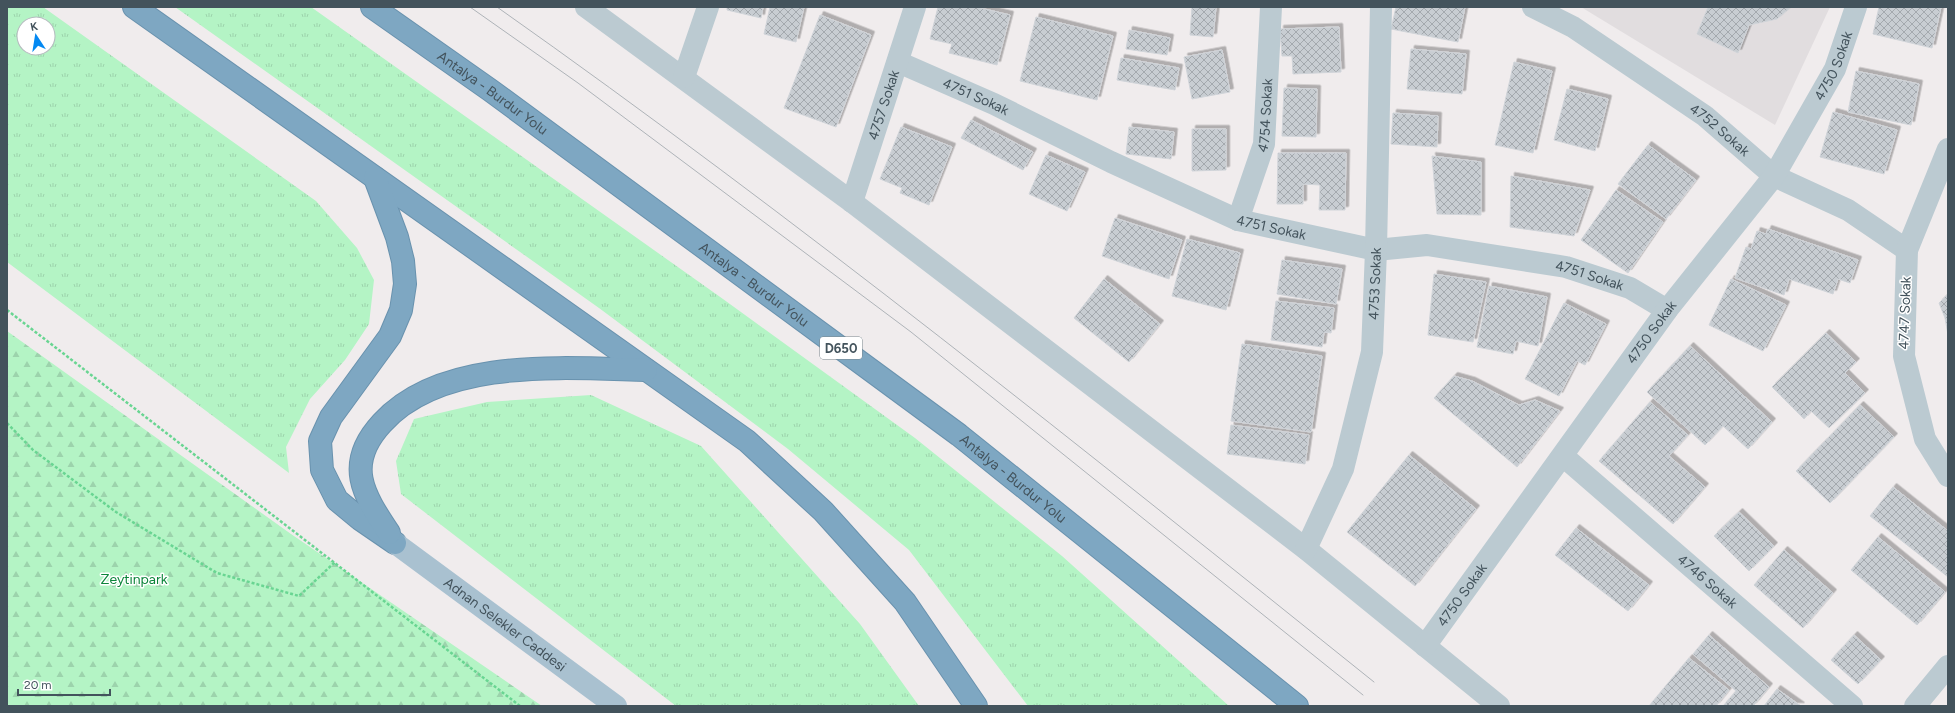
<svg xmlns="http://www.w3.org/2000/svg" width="1955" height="713" viewBox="0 0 1955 713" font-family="Figtree,sans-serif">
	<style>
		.education { fill: #e1dddf }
		.grass { fill: url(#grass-tufts); fill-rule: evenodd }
		.forest { fill: url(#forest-firs) }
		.building { fill: url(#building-cross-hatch); stroke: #d0d4d9; filter: url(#shadow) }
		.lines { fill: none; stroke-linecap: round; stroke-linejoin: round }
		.highway-casing { stroke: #6992ae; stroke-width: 24 }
		.path { stroke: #69d592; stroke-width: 2.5; stroke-dasharray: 3 2; stroke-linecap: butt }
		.minor { stroke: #bbcad1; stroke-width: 22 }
		.major { stroke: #a9c1d0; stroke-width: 22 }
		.highway { stroke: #7ea7c2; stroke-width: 22 }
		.tram { stroke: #aeb3b8; stroke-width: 1 }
		.labels { text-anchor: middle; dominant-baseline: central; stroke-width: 3; stroke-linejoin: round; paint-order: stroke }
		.shield { fill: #fff; stroke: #7b878d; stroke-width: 1 }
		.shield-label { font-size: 13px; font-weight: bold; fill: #43535c }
		.street-label { font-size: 14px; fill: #43535c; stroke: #fff }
		.park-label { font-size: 14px; fill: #0c853a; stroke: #fff }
	</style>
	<defs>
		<pattern id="grass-tufts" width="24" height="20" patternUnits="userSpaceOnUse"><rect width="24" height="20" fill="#b4f4c5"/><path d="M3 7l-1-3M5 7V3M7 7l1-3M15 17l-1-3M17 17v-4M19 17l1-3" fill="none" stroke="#9cd3ac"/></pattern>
		<pattern id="forest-firs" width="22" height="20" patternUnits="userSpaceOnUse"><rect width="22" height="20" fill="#b4f4c5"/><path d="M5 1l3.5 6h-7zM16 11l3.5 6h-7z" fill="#9cd3ac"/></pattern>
		<pattern id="building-cross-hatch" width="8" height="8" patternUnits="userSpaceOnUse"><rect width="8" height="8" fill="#c8cdd2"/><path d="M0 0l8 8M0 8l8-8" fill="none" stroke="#a4a9ae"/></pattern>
		<filter id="shadow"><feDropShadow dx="3.5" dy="-3.5" stdDeviation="0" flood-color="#0004"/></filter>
	</defs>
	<rect width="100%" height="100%" fill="#f0eced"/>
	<path class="education" d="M1581 7H1830L1775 125Z"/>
	<path class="grass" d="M7 7H43L316 201 357 248 374 280 369 324 345 360 310 399 286 447 289 473 7 262ZM24 24H48V48H24Z
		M175 7H311L723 299 915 438 1062 556 1229 706H1028L909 550 788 449 599 308Z
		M591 395 701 446 860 624 919 706H676L401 494 396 461 414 419 487 402Z"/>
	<path class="forest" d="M7 331 291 534 542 706H7Z"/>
	<path class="building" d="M727 7H763L761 18 727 10Z
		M770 7H804L796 42 764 34Z
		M938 7H976L1010 15 997 65 949 53 952 44 930 39Z
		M1192 7H1216L1213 37 1190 35Z
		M1396 7H1465L1458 42 1391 29Z
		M1708 7H1791L1777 19 1749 25 1738 53 1697 34Z
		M1879 7H1941L1932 48 1873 34Z
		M820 15 871 35 836 127 784 108Z
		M1036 17 1113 36 1097 100 1020 81Z
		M1339 27 1341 72 1293 74 1292 56H1282L1280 29Z
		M1129 30 1170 38 1167 55 1126 49Z
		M1411 49 1466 54 1462 94 1407 89Z
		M1222 50 1230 92 1192 99 1184 57Z
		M1121 58 1179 68 1175 90 1117 80Z
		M1514 62 1552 71 1533 153 1495 145Z
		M1856 71 1919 84 1911 125 1848 112Z
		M1284 88 1317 89 1316 137 1282 136Z
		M1567 89 1608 99 1595 151 1554 140Z
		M1833 112 1897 130 1884 174 1820 157Z
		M1393 113 1438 116 1437 147 1391 144Z
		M971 120 1033 152 1023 170 961 138Z
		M901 127 952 147 929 205 900 193 902 188 880 179Z
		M1129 127 1174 132 1171 159 1126 154Z
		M1192 129H1226V170L1192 171Z
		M1648 145 1696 180 1666 219 1618 184Z
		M1278 153H1346L1345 210H1319L1320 185 1303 184V204H1277Z
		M1046 155 1085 172 1067 211 1029 194Z
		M1432 156 1481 162V215L1437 214Z
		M1511 176 1590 190 1574 236 1510 227Z
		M1616 190 1663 222 1628 273 1581 240Z
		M1115 218 1182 240 1169 279 1102 256Z
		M1768 229 1858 260 1850 283 1838 279 1833 294 1789 279 1784 295 1735 278 1746 247 1751 249 1757 231 1766 234Z
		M1187 239 1240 253 1226 310 1172 296Z
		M1282 260 1342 269 1336 304 1277 294Z
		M1434 274 1486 282 1473 342 1428 335Z
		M1104 279 1160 324 1129 362 1074 318Z
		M1731 279 1786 305 1763 351 1709 325Z
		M1489 286 1547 297 1538 346 1516 341 1513 354 1477 347Z
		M1948 294V335L1945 318 1939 303Z
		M1276 301 1334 308 1331 333 1324 332 1322 347 1271 340Z
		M1564 303 1606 324 1585 365 1577 361 1559 396 1525 379Z
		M1826 333 1856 362 1845 373 1865 393 1829 428 1811 411 1804 419 1772 387Z
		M1242 344 1322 356 1311 432 1231 421Z
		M1690 346 1772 422 1748 449 1723 426 1705 445 1647 392Z
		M1454 376 1472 381 1519 405 1535 400 1560 411 1517 467 1434 398Z
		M1650 402 1688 435 1669 456 1705 487 1673 524 1599 461Z
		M1860 405 1894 437 1830 503 1796 471Z
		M1231 425 1309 435 1305 464 1227 454Z
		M1409 455 1476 509 1415 586 1347 532Z
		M1893 487 1948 531V577L1870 516Z
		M1739 512 1774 546 1749 571 1714 536Z
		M1576 528 1649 585 1628 611 1555 555Z
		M1878 537 1945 592 1917 625 1851 570Z
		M1784 550 1833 593 1803 628 1754 585Z
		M1709 635 1769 687 1753 706H1723L1736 691 1693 654Z
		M1854 635 1881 660 1858 684 1831 660Z
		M1689 658 1729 690 1716 706H1649Z
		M1777 689 1801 706H1764Z"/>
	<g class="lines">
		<g class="highway-casing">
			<g id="highway">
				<path d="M134 7 747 441 823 511 905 602 976 706"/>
				<path id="s9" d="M372 7 490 90 959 435 1297 706"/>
				<path d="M375 178 397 237 403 261 405 284 401 310 390 336 331 417 320 441 322 470 337 500 360 519 395 543"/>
				<path d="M389 533C363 494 344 464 382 423 442 357 565 368 646 370"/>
			</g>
		</g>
		<path class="path" d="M7 310 520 706
			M7 423 33 450 116 512 217 573 299 596 335 562"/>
		<g class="minor">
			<path d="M586 7 852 202 1306 549 1499 706"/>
			<path id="s1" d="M1533 7 1573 27 1705 116 1774 176 1848 210 1907 250"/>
			<path id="s2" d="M898 62 994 104 1111 162 1238 220 1376 250 1427 245 1566 267 1630 288 1667 310"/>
			<path d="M684 77 708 7"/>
			<path d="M1948 149 1907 250 1904 356 1925 439 1948 476"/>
			<path id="s3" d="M852 202 915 7"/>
			<path id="s4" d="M1238 220 1264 144 1271 7"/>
			<path id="s5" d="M1563 456 1852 706"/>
			<path id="s6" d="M1306 549 1343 469 1372 352 1376 250 1381 7"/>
			<path id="s7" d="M1425 646 1667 310 1774 176 1835 69 1856 7"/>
			<path d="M1915 706 1948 666"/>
		</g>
		<path class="major" id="s8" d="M395 543 616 706"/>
		<use href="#highway" class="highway"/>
		<path class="tram" d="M470 7 578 83 911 332 1363 695
			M497 7C799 220 1086 451 1374 682"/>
	</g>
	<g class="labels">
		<rect class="shield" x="820" y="337" width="42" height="22" rx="3"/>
		<g class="shield-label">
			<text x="841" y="348">D650</text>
		</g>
		<g class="street-label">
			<text stroke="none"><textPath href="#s7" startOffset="711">4750 Sokak</textPath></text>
			<text stroke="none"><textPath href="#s9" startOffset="148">Antalya - Burdur Yolu</textPath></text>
			<text stroke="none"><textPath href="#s2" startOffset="85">4751 Sokak</textPath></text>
			<text stroke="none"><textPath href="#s3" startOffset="102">4757 Sokak</textPath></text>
			<text stroke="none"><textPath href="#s4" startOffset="109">4754 Sokak</textPath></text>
			<text stroke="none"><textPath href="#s1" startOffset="224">4752 Sokak</textPath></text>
			<text stroke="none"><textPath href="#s2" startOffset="409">4751 Sokak</textPath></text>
			<text stroke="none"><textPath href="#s2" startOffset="733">4751 Sokak</textPath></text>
			<text stroke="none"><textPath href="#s9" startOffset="472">Antalya - Burdur Yolu</textPath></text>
			<text stroke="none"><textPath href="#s6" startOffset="277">4753 Sokak</textPath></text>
			<text transform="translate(1905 313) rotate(-88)">4747 Sokak</text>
			<text stroke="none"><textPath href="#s7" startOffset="387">4750 Sokak</textPath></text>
			<text stroke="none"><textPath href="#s9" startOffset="796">Antalya - Burdur Yolu</textPath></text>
			<text stroke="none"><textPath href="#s5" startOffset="191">4746 Sokak</textPath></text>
			<text stroke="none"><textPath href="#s7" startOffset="63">4750 Sokak</textPath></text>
			<text stroke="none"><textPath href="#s8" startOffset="137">Adnan Selekler Caddesi</textPath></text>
		</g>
		<g class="park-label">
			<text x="134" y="579">Zeytinpark</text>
		</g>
	</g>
	<rect width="1955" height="713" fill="none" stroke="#43535c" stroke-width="16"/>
	<g transform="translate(36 36) rotate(348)"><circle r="19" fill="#ffffff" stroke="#b4babe"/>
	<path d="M0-3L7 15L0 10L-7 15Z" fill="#0489f2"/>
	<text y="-6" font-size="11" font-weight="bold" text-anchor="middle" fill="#43535c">K</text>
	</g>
	<path d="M18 689v6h92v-6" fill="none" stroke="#43535c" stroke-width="2"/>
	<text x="24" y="689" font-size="12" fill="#43535c" stroke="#ffffff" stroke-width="3" paint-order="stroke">20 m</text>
</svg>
